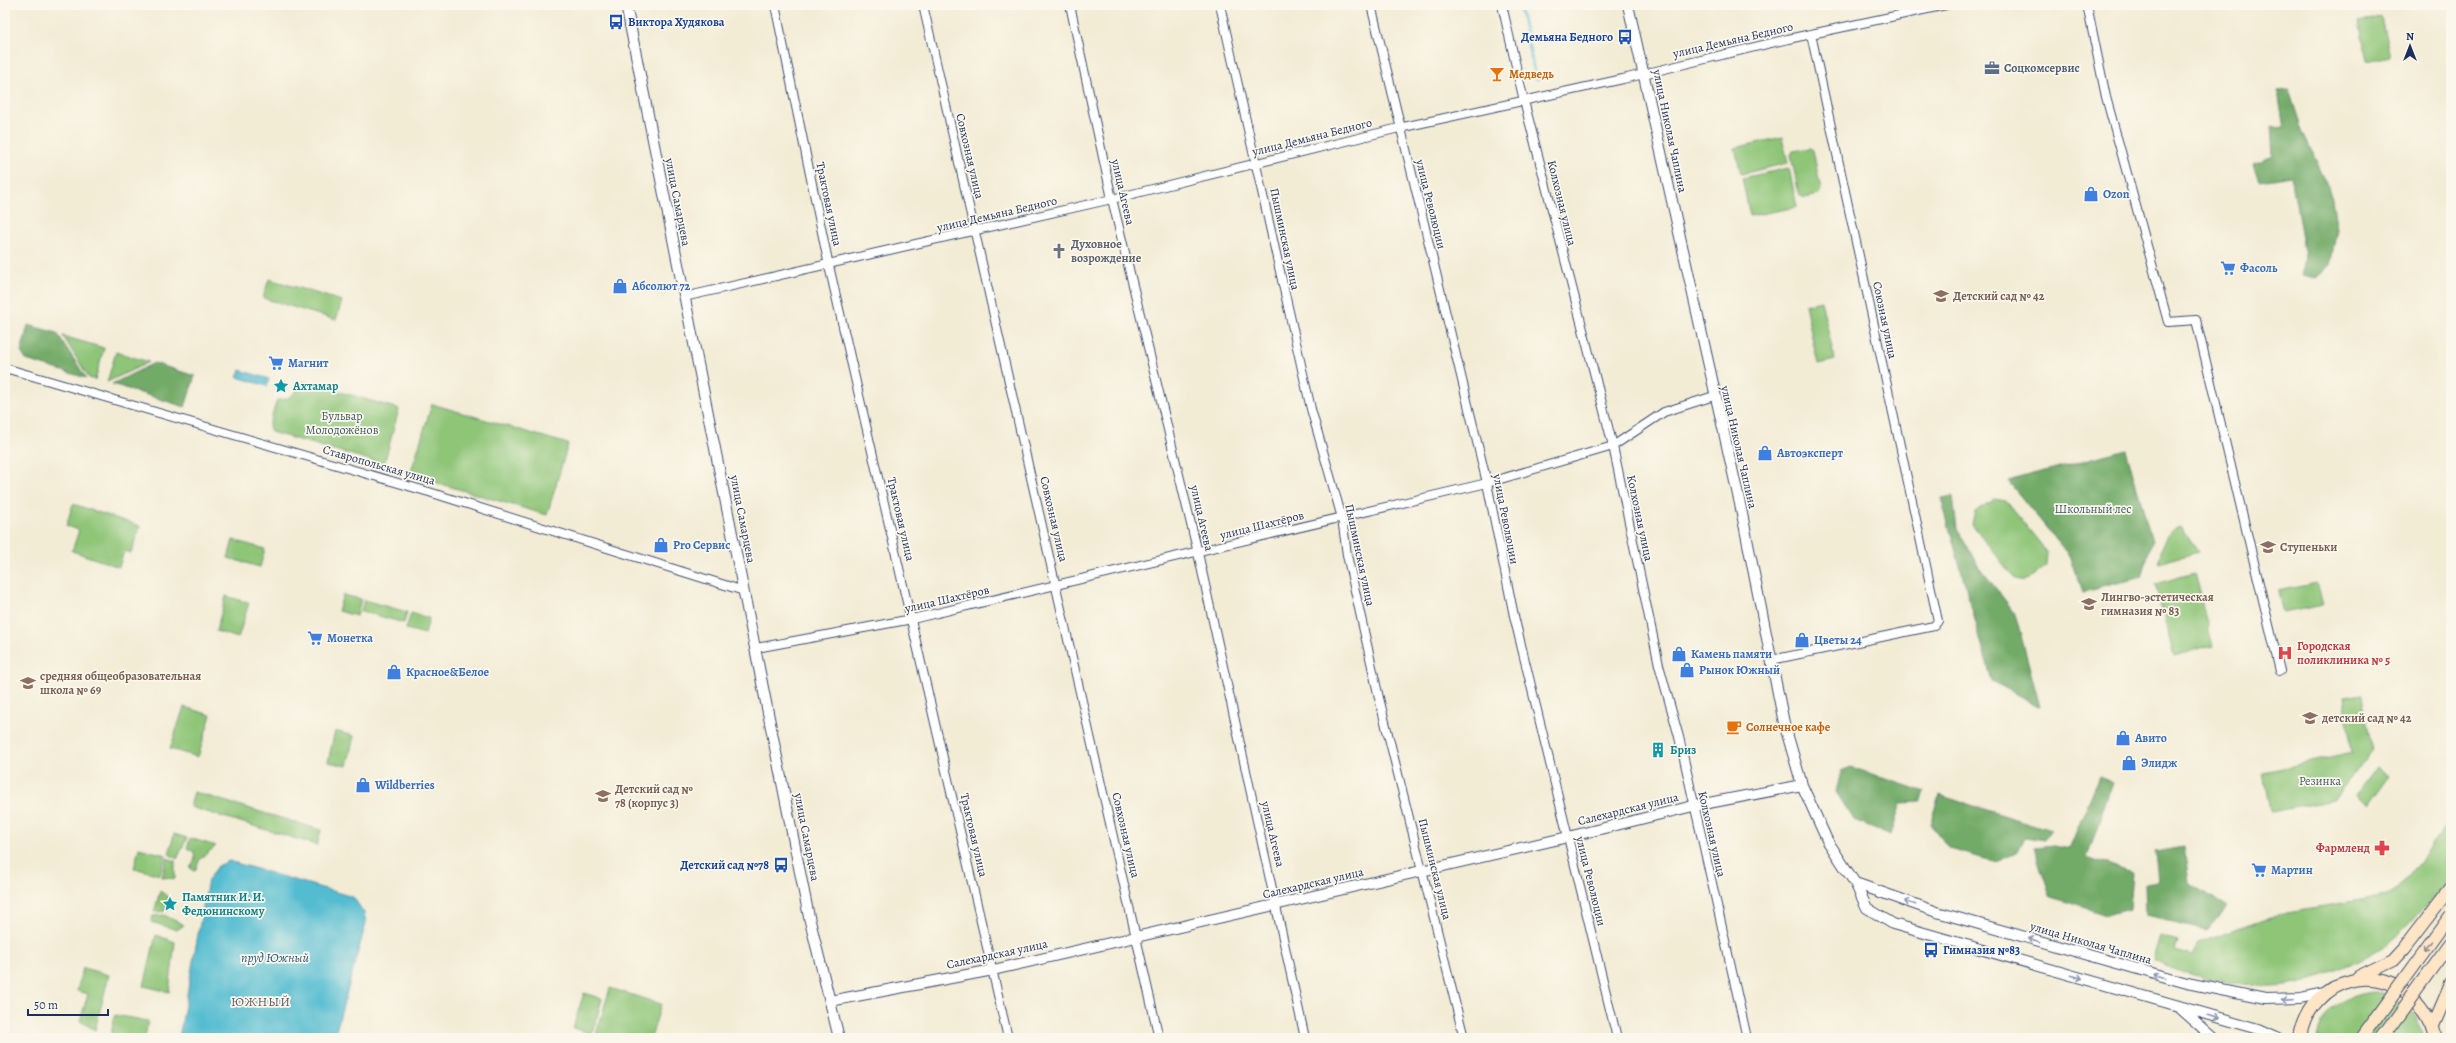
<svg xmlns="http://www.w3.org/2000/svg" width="2456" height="1043" viewBox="0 0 2456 1043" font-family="Alegreya,serif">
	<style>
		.green { fill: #8ec577; stroke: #547a6a }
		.forest { fill: #72aa68; stroke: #466c63 }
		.water { fill: #53bcd0; stroke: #377697 }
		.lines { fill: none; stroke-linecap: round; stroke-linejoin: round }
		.stream { stroke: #53bcd0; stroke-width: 3 }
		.minor-casing { stroke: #3b4b70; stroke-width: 10 }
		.tertiary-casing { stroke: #3b4b70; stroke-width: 12 }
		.secondary-casing { stroke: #3b4b70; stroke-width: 14 }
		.minor { stroke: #fff; stroke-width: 8 }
		.tertiary { stroke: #fff; stroke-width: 10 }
		.secondary { stroke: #fde5c5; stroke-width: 12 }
		.secondary-bridge-casing { stroke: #3b4b70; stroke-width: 14; stroke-linecap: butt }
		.secondary-bridge { stroke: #fde5c5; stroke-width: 12 }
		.oneway { stroke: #8d97ae }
		.oneway2 { stroke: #8c8a92 }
		.labels { text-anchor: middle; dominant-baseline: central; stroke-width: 3.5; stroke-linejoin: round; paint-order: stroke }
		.transit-label { font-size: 12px; font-weight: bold; fill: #164399; stroke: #fbf7ec; text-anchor: start }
		.street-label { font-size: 12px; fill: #1b2f5e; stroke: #fbf7ec }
		.service-label { font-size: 12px; font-weight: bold; fill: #4e5e75; stroke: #fbf7ec; text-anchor: start }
		.food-label { font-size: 12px; font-weight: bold; fill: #c56008; stroke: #fbf7ec; text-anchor: start }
		.shop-label { font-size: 12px; font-weight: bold; fill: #366cbe; stroke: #fbf7ec; text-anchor: start }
		.worship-label { font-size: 12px; font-weight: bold; fill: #5b616d; stroke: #fbf7ec; text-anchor: start }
		.education-label { font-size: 12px; font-weight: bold; fill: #785e54; stroke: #fbf7ec; text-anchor: start }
		.culture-label { font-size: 12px; font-weight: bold; fill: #0d838f; stroke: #fbf7ec; text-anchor: start }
		.park-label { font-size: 12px; fill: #3e5c66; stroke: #fbf7ec }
		.health-label { font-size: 12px; font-weight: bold; fill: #be3a42; stroke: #fbf7ec; text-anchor: start }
		.water-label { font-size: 13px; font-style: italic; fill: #2c5980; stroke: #fbf7ec }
		.neighbourhood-label { font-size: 13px; letter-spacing: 1px; fill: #645b64; stroke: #fbf7ec }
	</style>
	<rect width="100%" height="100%" fill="#fbf7ec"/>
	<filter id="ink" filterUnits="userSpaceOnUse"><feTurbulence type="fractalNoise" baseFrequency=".025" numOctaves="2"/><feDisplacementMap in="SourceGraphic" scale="8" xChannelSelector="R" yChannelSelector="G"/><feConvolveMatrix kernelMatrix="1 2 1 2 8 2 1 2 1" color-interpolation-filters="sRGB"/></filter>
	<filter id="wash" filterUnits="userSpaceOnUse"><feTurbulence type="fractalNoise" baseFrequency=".012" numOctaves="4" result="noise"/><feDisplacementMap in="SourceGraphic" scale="16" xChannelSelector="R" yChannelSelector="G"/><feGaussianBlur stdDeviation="0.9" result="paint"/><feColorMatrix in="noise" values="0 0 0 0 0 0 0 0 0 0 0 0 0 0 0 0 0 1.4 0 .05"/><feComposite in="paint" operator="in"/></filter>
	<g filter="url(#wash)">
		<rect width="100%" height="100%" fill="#f3ecd5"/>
		<path class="green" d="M2381 17 2390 56 2367 61 2359 22Z
			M1782 137 1788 163 1741 174 1735 148Z
			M1810 148 1813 150 1821 190 1818 195 1805 198 1799 195 1791 155 1793 151Z
			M1789 168 1797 207 1750 216 1742 178Z
			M269 279 342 301 336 320 263 298Z
			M1821 301 1835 360 1818 364 1805 305Z
			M63 336 104 348 95 380 89 378Z
			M116 352 149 362 107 382Z
			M303 381 399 409 384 464 271 432 269 425 277 400C290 401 296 392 303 381Z
			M432 404 568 444 547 515 410 475Z
			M1994 499 2006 501 2047 552 2046 566C2036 574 2027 585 2014 578L1972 524 1975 512Z
			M73 504 140 526 131 553 124 551 119 567 72 551 79 530 66 526Z
			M2181 527 2199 552 2158 563C2163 546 2163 531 2181 527Z
			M233 540 265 549 260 567 228 558Z
			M2194 573 2213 646 2174 656 2155 584Z
			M2317 583 2323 605 2283 613 2278 591Z
			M343 595 361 599 357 616 338 611Z
			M226 596 249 603 238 638 216 631Z
			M364 600 407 612 404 623 361 611Z
			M411 613 429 618 425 634 406 629Z
			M2362 694 2372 751 2333 800 2271 812 2264 772 2352 753 2344 697Z
			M184 707 211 715 198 757 170 749Z
			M335 731 354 736 347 766 328 762Z
			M2377 767 2389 776 2368 805 2356 796Z
			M194 792 321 830 317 845 190 807Z
			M2446 826 2451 830V858L2448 863 2451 865C2451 883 2430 902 2418 914 2405 928 2391 943 2374 952 2354 964 2309 982 2286 985 2243 990 2193 978 2153 960L2160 936 2178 941 2175 950 2193 955 2199 943 2287 912 2386 896 2399 888Z
			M174 834 187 838 177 859 169 854Z
			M190 838 216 846 200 859 195 871 190 868 195 859 194 852 187 848Z
			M139 848 166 855 160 875 134 868Z
			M167 858 175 861V879L162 877Z
			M160 891 170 898 167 911 154 912Z
			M164 915 184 925 177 930 151 922 153 916Z
			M156 935 175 942 169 992 144 986Z
			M83 968 109 975 95 1030 80 1021 88 994 77 991Z
			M610 988 661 1004 651 1038H595Z
			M2374 992C2400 997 2418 1011 2424 1038H2317C2321 1009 2347 994 2374 992Z
			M584 993 602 999 592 1034 573 1028Z
			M115 1015 148 1021 145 1038H110Z"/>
		<path class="forest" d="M2289 90 2302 130 2331 193 2337 229 2330 266 2316 278 2302 275 2305 256 2291 176 2259 181 2253 164 2273 156 2271 126 2284 129 2278 91Z
			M28 325 57 333 86 378 26 360 21 352Z
			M154 363 195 376 185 407 112 384Z
			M2126 449 2152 541 2142 577 2083 592 2071 558 2008 481Z
			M1953 496 1957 529 1977 564 2015 613 2040 707 1992 681 1941 498Z
			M1851 767 1925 792 1921 802 1901 803 1891 835 1854 820 1836 792 1841 771Z
			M2099 777 2112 783 2087 857 2133 873 2130 909 2106 915 2050 896 2034 848 2053 846 2069 849Z
			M1939 795 2051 830 2044 840 2024 837 2016 853 1996 862 1950 849 1930 824Z
			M2184 847 2189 882 2227 907 2207 930 2146 916 2145 883 2158 881 2155 852Z"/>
		<path class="water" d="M240 370 269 379 267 386 237 377Z
			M229 861 353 897 364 913 366 923 334 1038H179L208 880 218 866Z"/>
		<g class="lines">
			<path class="stream" d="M1519 5 1536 79 1552 75"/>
		</g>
	</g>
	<g filter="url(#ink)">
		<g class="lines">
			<g class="minor-casing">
				<path id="minor" d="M775 5 829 266 1008 1038
					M923 5 1159 1038
					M1070 5 1112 199 1198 553 1305 1038
					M1220 5 1311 409 1342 518 1347 555 1379 698 1464 1038
					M1371 5 1487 483 1514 616 1617 1038
					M1502 5 1524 101 1613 446 1659 665 1679 737 1747 1038
					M2087 5 2106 97 2168 322 2196 320 2280 671
					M684 297 1112 199 1399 128 1623 79 1788 39 1946 5
					M5 368 429 492 744 591
					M756 648 912 619 1487 483 1613 446 1664 412 1714 396
					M1771 660 1934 626 1938 621 1811 34"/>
			</g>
			<g class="tertiary-casing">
				<path id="tertiary" d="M626 5 809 917 839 1038
					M1628 5 1740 504 1784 723 1802 785 1827 840 1855 883 1867 908 1893 924 2259 1029 2279 1038
					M1855 883 1937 912 2187 983 2265 999 2300 998 2325 993
					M830 1001 993 970 1568 837 1693 806 1802 785
					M2180 1008 2214 1038"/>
			</g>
			<g class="secondary-casing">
				<path id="secondary" d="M2358 977 2393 960 2404 948 2451 887
					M2433 1026 2451 984
					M2300 1038C2311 975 2386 957 2423 1010 2429 1018 2435 1028 2435 1038"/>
			</g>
			<use href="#minor" class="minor"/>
			<use href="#tertiary" class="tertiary"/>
			<use href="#secondary" class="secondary"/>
			<g class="secondary-bridge-casing">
				<path id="secondary-bridge" d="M2362 1038 2451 915
					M2382 1038 2451 943"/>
			</g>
			<use href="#secondary-bridge" class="secondary-bridge"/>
		</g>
		<defs><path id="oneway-shaft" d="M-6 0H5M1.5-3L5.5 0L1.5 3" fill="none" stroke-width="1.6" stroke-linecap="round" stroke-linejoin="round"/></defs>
		<g class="oneway">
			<use href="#oneway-shaft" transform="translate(1910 903) rotate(-162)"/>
			<use href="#oneway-shaft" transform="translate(2034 940) rotate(-164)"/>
			<use href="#oneway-shaft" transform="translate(2159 976) rotate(-165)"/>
			<use href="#oneway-shaft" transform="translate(2077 977) rotate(16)"/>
			<use href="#oneway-shaft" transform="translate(2287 999) rotate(176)"/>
			<use href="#oneway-shaft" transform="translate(2214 1017) rotate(16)"/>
		</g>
		<use class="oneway2" href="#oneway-shaft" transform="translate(2428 947) rotate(126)"/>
	</g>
	<defs>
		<g id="bus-bare" transform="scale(1.2)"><path d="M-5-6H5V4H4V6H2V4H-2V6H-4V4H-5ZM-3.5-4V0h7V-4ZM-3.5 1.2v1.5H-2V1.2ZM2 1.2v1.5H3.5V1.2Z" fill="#1a4fb4" stroke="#fbf7ec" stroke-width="2.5" paint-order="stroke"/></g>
		<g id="office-bare" transform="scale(1.2)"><path d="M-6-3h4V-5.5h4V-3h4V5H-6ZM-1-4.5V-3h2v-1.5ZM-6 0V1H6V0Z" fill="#5c6f8a" stroke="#fbf7ec" stroke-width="2.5" paint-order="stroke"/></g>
		<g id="bar-bare" transform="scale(1.2)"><path d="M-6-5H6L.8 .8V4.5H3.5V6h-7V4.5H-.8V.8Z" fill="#e8710a" stroke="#fbf7ec" stroke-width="2.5" paint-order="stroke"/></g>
		<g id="shop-bare" transform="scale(1.2)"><path d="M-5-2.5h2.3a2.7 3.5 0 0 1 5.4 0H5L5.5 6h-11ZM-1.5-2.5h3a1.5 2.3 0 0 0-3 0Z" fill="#3f7fe0" stroke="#fbf7ec" stroke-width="2.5" paint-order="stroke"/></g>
		<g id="church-bare" transform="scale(1.2)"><path d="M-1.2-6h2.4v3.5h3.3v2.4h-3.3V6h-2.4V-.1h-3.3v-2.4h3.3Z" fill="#6b7280" stroke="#fbf7ec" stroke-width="2.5" paint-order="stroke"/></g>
		<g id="supermarket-bare" transform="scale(1.2)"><path d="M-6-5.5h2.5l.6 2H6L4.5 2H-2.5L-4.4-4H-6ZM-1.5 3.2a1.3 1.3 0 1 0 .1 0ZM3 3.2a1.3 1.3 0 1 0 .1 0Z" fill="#3f7fe0" stroke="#fbf7ec" stroke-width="2.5" paint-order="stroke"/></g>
		<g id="school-bare" transform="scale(1.2)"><path d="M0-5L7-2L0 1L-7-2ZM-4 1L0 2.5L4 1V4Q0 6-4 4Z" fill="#8d6e63" stroke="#fbf7ec" stroke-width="2.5" paint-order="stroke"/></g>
		<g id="sight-bare" transform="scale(1.2)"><path d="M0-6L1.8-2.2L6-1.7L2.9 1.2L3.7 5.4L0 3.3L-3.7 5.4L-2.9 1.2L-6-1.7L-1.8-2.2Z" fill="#0f9aa8" stroke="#fbf7ec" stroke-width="2.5" paint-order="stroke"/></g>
		<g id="hospital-bare" transform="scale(1.2)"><path d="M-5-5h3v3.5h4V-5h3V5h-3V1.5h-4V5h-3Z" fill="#e0444e" stroke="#fbf7ec" stroke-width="2.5" paint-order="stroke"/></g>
		<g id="cafe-bare" transform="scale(1.2)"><path d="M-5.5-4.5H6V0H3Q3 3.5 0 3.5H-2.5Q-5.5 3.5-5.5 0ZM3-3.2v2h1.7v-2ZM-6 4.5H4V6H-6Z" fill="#e8710a" stroke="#fbf7ec" stroke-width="2.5" paint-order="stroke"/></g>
		<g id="building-bare" transform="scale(1.2)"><path d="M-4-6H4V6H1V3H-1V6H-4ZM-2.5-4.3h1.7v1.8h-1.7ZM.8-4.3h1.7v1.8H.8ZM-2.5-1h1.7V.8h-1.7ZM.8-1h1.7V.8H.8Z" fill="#0f9aa8" stroke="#fbf7ec" stroke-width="2.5" paint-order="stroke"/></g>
		<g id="pharmacy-bare" transform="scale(1.2)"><path d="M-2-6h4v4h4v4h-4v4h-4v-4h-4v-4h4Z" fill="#e0444e" stroke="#fbf7ec" stroke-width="2.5" paint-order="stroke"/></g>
	</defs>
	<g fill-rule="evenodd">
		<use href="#bus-bare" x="616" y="22"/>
		<use href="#bus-bare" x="1625" y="37"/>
		<use href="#office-bare" x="1992" y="68"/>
		<use href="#bar-bare" x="1497" y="74"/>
		<use href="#shop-bare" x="2091" y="194"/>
		<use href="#church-bare" x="1059" y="251"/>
		<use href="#supermarket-bare" x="2228" y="268"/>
		<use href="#shop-bare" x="620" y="286"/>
		<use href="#school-bare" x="1941" y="296"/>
		<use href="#supermarket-bare" x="276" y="363"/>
		<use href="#sight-bare" x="281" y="386"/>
		<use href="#shop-bare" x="1765" y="453"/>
		<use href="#shop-bare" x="661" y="545"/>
		<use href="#school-bare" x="2268" y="547"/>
		<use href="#school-bare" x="2089" y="604"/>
		<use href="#supermarket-bare" x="315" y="638"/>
		<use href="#shop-bare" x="1802" y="640"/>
		<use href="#hospital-bare" x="2285" y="653"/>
		<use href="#shop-bare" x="1679" y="654"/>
		<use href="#shop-bare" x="1687" y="670"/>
		<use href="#shop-bare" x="394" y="672"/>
		<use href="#school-bare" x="28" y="683"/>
		<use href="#school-bare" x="2310" y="718"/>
		<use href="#cafe-bare" x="1734" y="727"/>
		<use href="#shop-bare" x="2123" y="738"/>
		<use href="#building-bare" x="1658" y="750"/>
		<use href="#shop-bare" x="2129" y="763"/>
		<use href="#shop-bare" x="363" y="785"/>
		<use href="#school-bare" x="603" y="796"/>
		<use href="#pharmacy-bare" x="2382" y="848"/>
		<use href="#bus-bare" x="781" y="865"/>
		<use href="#supermarket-bare" x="2259" y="870"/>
		<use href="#sight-bare" x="170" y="904"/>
		<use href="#bus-bare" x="1931" y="950"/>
	</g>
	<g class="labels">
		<g class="transit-label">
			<text x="628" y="22">Виктора Худякова</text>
			<text x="1613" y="37" text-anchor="end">Демьяна Бедного</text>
			<text x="769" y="865" text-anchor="end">Детский сад №78</text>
			<text x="1943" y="950">Гимназия №83</text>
		</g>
		<g class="street-label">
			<text transform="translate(1733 40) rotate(-13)">улица Демьяна Бедного</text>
			<text transform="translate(1670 131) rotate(78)">улица Николая Чаплина</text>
			<text transform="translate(1312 137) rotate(-14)">улица Демьяна Бедного</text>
			<text transform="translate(970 156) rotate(77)">Совхозная улица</text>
			<text transform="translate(1123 192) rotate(77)">улица Агеева</text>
			<text transform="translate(678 202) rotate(79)">улица Самарцева</text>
			<text transform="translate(1562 203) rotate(76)">Колхозная улица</text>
			<text transform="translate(829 204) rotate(78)">Трактовая улица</text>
			<text transform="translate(1431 204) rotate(76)">улица Революции</text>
			<text transform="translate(997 214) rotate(-13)">улица Демьяна Бедного</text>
			<text transform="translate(1285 239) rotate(78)">Пышминская улица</text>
			<text transform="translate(1885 320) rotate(78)">Союзная улица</text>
			<text transform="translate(1739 447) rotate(77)">улица Николая Чаплина</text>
			<text transform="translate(379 465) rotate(16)">Ставропольская улица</text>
			<text transform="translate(1202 518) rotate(77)">улица Агеева</text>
			<text transform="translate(1640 518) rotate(78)">Колхозная улица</text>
			<text transform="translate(743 519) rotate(79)">улица Самарцева</text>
			<text transform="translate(901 519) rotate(77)">Трактовая улица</text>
			<text transform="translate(1054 519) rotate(77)">Совхозная улица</text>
			<text transform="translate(1506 519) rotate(79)">улица Революции</text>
			<text transform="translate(1262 525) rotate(-14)">улица Шахтёров</text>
			<text transform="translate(1360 555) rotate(78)">Пышминская улица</text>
			<text transform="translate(947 599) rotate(-13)">улица Шахтёров</text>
			<text transform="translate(1628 809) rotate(-14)">Салехардская улица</text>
			<text transform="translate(1273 834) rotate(77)">улица Агеева</text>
			<text transform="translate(1712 834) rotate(77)">Колхозная улица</text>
			<text transform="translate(974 835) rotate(77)">Трактовая улица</text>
			<text transform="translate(1126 835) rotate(77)">Совхозная улица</text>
			<text transform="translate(807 837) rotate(79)">улица Самарцева</text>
			<text transform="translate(1435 869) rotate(76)">Пышминская улица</text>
			<text transform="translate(1591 881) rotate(76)">улица Революции</text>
			<text transform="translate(1313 883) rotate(-13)">Салехардская улица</text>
			<text transform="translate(2091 943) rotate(16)">улица Николая Чаплина</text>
			<text transform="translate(997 954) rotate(-12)">Салехардская улица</text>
		</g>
		<g class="service-label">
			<text x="2004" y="68">Соцкомсервис</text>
		</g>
		<g class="food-label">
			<text x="1509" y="74">Медведь</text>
			<text x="1746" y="727">Солнечное кафе</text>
		</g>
		<g class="shop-label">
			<text x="2103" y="194">Ozon</text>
			<text x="2240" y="268">Фасоль</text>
			<text x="632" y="286">Абсолют 72</text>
			<text x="288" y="363">Магнит</text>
			<text x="1777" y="453">Автоэксперт</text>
			<text x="673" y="545">Pro Сервис</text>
			<text x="327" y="638">Монетка</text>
			<text x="1814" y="640">Цветы 24</text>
			<text x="1691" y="654">Камень памяти</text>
			<text x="1699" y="670">Рынок Южный</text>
			<text x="406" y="672">Красное&amp;Белое</text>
			<text x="2135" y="738">Авито</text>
			<text x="2141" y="763">Элидж</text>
			<text x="375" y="785">Wildberries</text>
			<text x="2271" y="870">Мартин</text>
		</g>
		<g class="worship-label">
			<text x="1071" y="244">Духовное<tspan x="1071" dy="14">возрождение</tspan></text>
		</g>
		<g class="education-label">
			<text x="1953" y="296">Детский сад № 42</text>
			<text x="2280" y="547">Ступеньки</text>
			<text x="2101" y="597">Лингво-эстетическая<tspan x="2101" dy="14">гимназия № 83</tspan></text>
			<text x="40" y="676">средняя общеобразовательная<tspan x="40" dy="14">школа № 69</tspan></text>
			<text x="2322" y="718">детский сад № 42</text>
			<text x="615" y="789">Детский сад №<tspan x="615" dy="14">78 (корпус 3)</tspan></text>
		</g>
		<g class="culture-label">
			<text x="293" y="386">Ахтамар</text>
			<text x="1670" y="750">Бриз</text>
			<text x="182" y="897">Памятник И. И.<tspan x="182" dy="14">Федюнинскому</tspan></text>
		</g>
		<g class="park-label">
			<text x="342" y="416">Бульвар<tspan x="342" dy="14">Молодожёнов</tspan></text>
			<text x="2093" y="509">Школьный лес</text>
			<text x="2320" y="781">Резинка</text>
		</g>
		<g class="health-label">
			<text x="2297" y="646">Городская<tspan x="2297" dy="14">поликлиника № 5</tspan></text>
			<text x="2370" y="848" text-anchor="end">Фармленд</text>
		</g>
		<g class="water-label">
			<text x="275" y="957">пруд Южный</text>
		</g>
		<g class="neighbourhood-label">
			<text x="261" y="1001">ЮЖНЫЙ</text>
		</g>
	</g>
	<rect width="2456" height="1043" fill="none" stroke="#fbf7ec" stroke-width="20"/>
	<g transform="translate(2410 46)" stroke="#fbf7ec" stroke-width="3" paint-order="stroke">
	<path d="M0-3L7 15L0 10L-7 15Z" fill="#1b2f5e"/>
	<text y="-6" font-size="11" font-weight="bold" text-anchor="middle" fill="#1b2f5e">N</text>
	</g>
	<path d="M28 1009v6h80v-6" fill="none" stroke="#1b2f5e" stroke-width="2"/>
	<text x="34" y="1009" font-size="12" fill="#1b2f5e" stroke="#fbf7ec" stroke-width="3" paint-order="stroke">50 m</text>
</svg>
